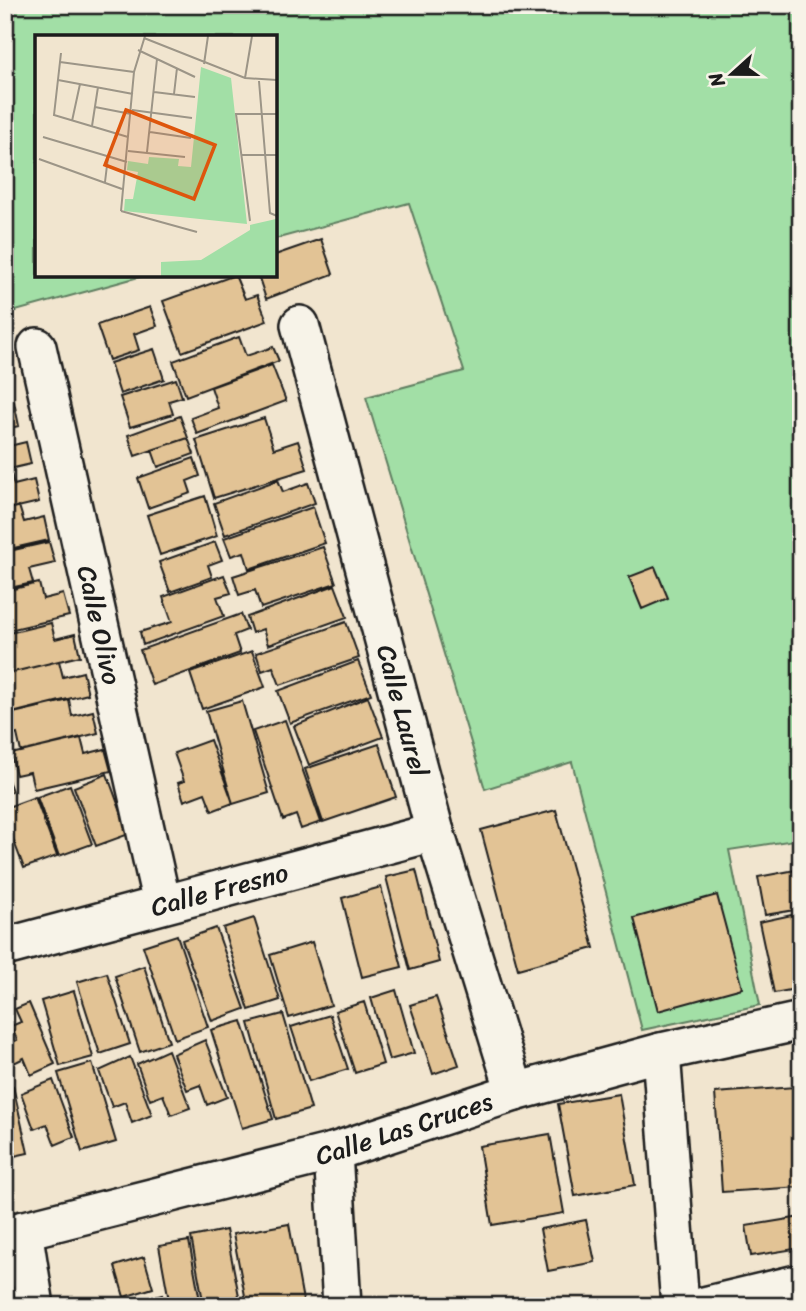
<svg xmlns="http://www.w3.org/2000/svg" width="806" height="1311" viewBox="0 0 806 1311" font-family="Sriracha,sans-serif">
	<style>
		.green { fill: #a2dfa6; stroke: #5f7e61; stroke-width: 2 }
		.building { fill: #e2c395; stroke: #1c1c1c; stroke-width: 2 }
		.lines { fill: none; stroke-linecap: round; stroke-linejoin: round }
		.street-casing { stroke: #1c1c1c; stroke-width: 42 }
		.street { stroke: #f7f3e8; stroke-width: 37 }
		.labels { text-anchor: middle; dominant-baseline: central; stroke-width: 5; stroke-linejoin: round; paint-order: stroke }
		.street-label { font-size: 26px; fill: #1c1c1c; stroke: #f7f3e8 }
		.inset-road { fill: none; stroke: #9c9587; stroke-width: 2 }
		.view { fill: #de560d; fill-opacity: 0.15; stroke: #de560d; stroke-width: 3.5 }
		.inset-edge { fill: none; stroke: #1c1c1c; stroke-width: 3.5 }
	</style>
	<rect width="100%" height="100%" fill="#f1e5cf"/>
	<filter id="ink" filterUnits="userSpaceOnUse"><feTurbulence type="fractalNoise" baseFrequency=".0143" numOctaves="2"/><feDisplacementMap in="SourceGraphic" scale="14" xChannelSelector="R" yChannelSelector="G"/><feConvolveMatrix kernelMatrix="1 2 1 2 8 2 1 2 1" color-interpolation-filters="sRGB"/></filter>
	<g filter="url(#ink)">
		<path class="green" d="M5 5H801V839L729 850 760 1005 642 1030 572 762 485 789 366 397 464 371 409 203 275 239V37H37V275H146L5 314Z"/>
		<path class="building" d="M321 239 333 274 266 299 258 275H275V255Z
			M235 275 245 299 257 295 267 321 182 352 163 301Z
			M150 307 157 326 134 334 139 350 109 360 97 325Z
			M239 337 246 356 273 347 279 361 186 396 173 361Z
			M154 349 164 379 120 394 110 363Z
			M272 365 286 401 197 434 191 418 218 408 211 387Z
			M176 379 182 397 169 401 173 414 130 427 120 397Z
			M14 402 19 426 5 429V404Z
			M180 416 188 438 135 456 128 435Z
			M264 418 274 449 298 441 307 469 214 498 196 440Z
			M188 438 194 454 158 467 152 450Z
			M26 442 31 464 5 470V447Z
			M194 458 200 476 187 481 191 493 148 508 138 478Z
			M10 469 14 485 34 480 39 502 5 510V470Z
			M278 480 283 492 308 483 315 503 225 535 214 503Z
			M205 496 217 536 160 555 147 515Z
			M19 506 24 522 44 517 49 540 5 550V510Z
			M313 507 325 543 249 569 244 552 231 556 224 538Z
			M49 542 55 563 29 569 33 583 5 589V552Z
			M215 542 222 560 208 565 212 577 170 592 159 562Z
			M323 547 336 583 261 608 255 590 239 595 233 576Z
			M655 567 668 598 642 609 629 577Z
			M224 575 231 593 217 597 224 616 143 645 140 632 172 622 163 597Z
			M39 583 43 599 63 594 69 616 5 631V591Z
			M335 585 347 617 268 645 263 629 252 633 247 617Z
			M241 614 247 630 234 635 240 653 152 685 140 650Z
			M346 622 359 658 280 685 273 667 262 671 256 653Z
			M51 623 55 639 75 634 80 656 5 674V634Z
			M252 651 265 687 202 709 190 673Z
			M59 661 63 677 83 672 88 694 12 713 8 696H5V674Z
			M358 661 371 694 290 723 278 691Z
			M368 697 383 737 309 765 294 726Z
			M69 700 72 716 93 711 98 733 21 752 17 734 5 737V715Z
			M242 701 269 793 233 804 206 711Z
			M285 720 321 822 301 829 296 815 283 820 253 731Z
			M81 738 85 754 105 749 111 771 34 789 30 772 16 775 11 754Z
			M210 740 233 803 212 811 205 793 184 801 178 783 184 781 174 753Z
			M379 744 396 797 323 822 305 769Z
			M107 774 129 834 96 846 74 787Z
			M8 780 12 791 5 794V781Z
			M70 785 92 844 59 856 37 797Z
			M35 797 57 856 24 868 5 818V808Z
			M556 810 594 948 518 969 481 830Z
			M5 850 12 867 5 870Z
			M801 869V909L765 915 758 877Z
			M416 870 439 962 410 970 386 877Z
			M381 887 402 967 362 977 342 898Z
			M717 895 742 988 658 1011 634 918Z
			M801 913V988L774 993 759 922Z
			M254 918 280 1000 249 1010 223 928Z
			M216 928 245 1009 212 1021 182 940Z
			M177 935 208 1027 175 1039 143 946Z
			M312 942 331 1005 289 1018 270 955Z
			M144 966 169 1042 140 1052 115 976Z
			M107 973 130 1044 100 1054 77 982Z
			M396 990 414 1053 389 1060 371 998Z
			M74 991 93 1057 60 1066 41 1001Z
			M436 997 459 1065 433 1074 410 1005Z
			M364 1002 383 1064 355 1073 335 1011Z
			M29 1003 55 1064 31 1075 24 1058 14 1063 6 1045 17 1040 11 1026 21 1022 15 1009Z
			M283 1014 311 1109 276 1119 249 1023Z
			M330 1015 348 1069 309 1081 291 1027Z
			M242 1021 273 1119 242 1128 211 1030Z
			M205 1040 227 1097 207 1105 200 1085 187 1090 173 1054Z
			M168 1050 190 1108 171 1115 163 1095 150 1100 137 1064Z
			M801 1051V1092L793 1053Z
			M130 1057 152 1115 132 1123 125 1102 112 1107 99 1071Z
			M92 1063 116 1142 82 1152 58 1073Z
			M53 1080 74 1137 55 1145 47 1124 34 1129 21 1093Z
			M13 1086 28 1153 5 1158V1088Z
			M795 1087 801 1187 722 1192 715 1093Z
			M619 1094 635 1185 575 1196 558 1104Z
			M550 1134 564 1213 492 1225 479 1146Z
			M801 1217V1248L751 1256 746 1226Z
			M586 1220 595 1262 548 1271 540 1229Z
			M289 1224 304 1306H247L233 1234Z
			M226 1230 241 1306H204L191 1237Z
			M189 1241 201 1306H170L159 1246Z
			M144 1257 153 1288 124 1297 115 1266Z
			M162 1295 164 1306H121Z"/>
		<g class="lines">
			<g class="street-casing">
				<g id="street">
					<path id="s1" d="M300 325 435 832 515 1092"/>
					<path id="s2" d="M37 347 162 904"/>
					<path id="s3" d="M5 947 435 832"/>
					<path d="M661 1052 680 1306"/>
					<path d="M333 1152 342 1306"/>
					<path d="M23 1230 35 1306"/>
					<path id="s4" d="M5 1235 333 1152 515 1092 661 1052 801 1021"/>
					<path d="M704 1306 801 1283"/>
				</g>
			</g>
			<use href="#street" class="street"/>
		</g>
	</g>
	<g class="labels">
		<g class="street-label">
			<text stroke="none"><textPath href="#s2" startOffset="285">Calle Olivo</textPath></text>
			<text stroke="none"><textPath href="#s1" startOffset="399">Calle Laurel</textPath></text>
			<text stroke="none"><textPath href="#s3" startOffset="222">Calle Fresno</textPath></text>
			<text stroke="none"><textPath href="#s4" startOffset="413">Calle Las Cruces</textPath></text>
		</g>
	</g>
	<g transform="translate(35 35)">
		<rect width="242" height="242" fill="#f1e5cf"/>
		<path d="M166 32 196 43 212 189 89 176 90 164H98L103 137 92 135 93 126 113 129 114 122 144 124 143 131 156 132ZM241 184V241H126V227L166 225 215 195V190Z" fill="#a2dfa6"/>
		<path class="inset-road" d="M109 3 210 43 242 45M103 15 160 42M26 18 19 80 93 102M25 27 99 37M169 29 173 1M210 43 217 1M23 45 98 59M224 46 235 178 242 181M119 57 160 62M139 59 142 33M60 72 96 79M97 75 157 83M37 86 45 49M57 91 63 52M115 97 156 103M8 102 92 127M93 116 150 122M112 117 122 24M207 120H242M4 124 87 154M70 147 73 122M86 176 99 37 110 1M86 176 162 197M215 186 201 79H242"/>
		<path class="view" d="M91 75 180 110 159 164 70 130Z"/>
		<rect width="242" height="242" class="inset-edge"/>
	</g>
	<rect width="806" height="1311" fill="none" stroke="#f7f3e8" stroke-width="28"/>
	<rect x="14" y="14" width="778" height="1283" fill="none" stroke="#1c1c1c" stroke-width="2.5" filter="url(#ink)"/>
	<g transform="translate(732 74) rotate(249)" stroke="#f7f3e8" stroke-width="5" paint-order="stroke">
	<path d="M0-5L12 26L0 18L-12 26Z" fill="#1c1c1c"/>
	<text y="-10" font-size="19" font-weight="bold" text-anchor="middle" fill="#1c1c1c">N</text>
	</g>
</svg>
